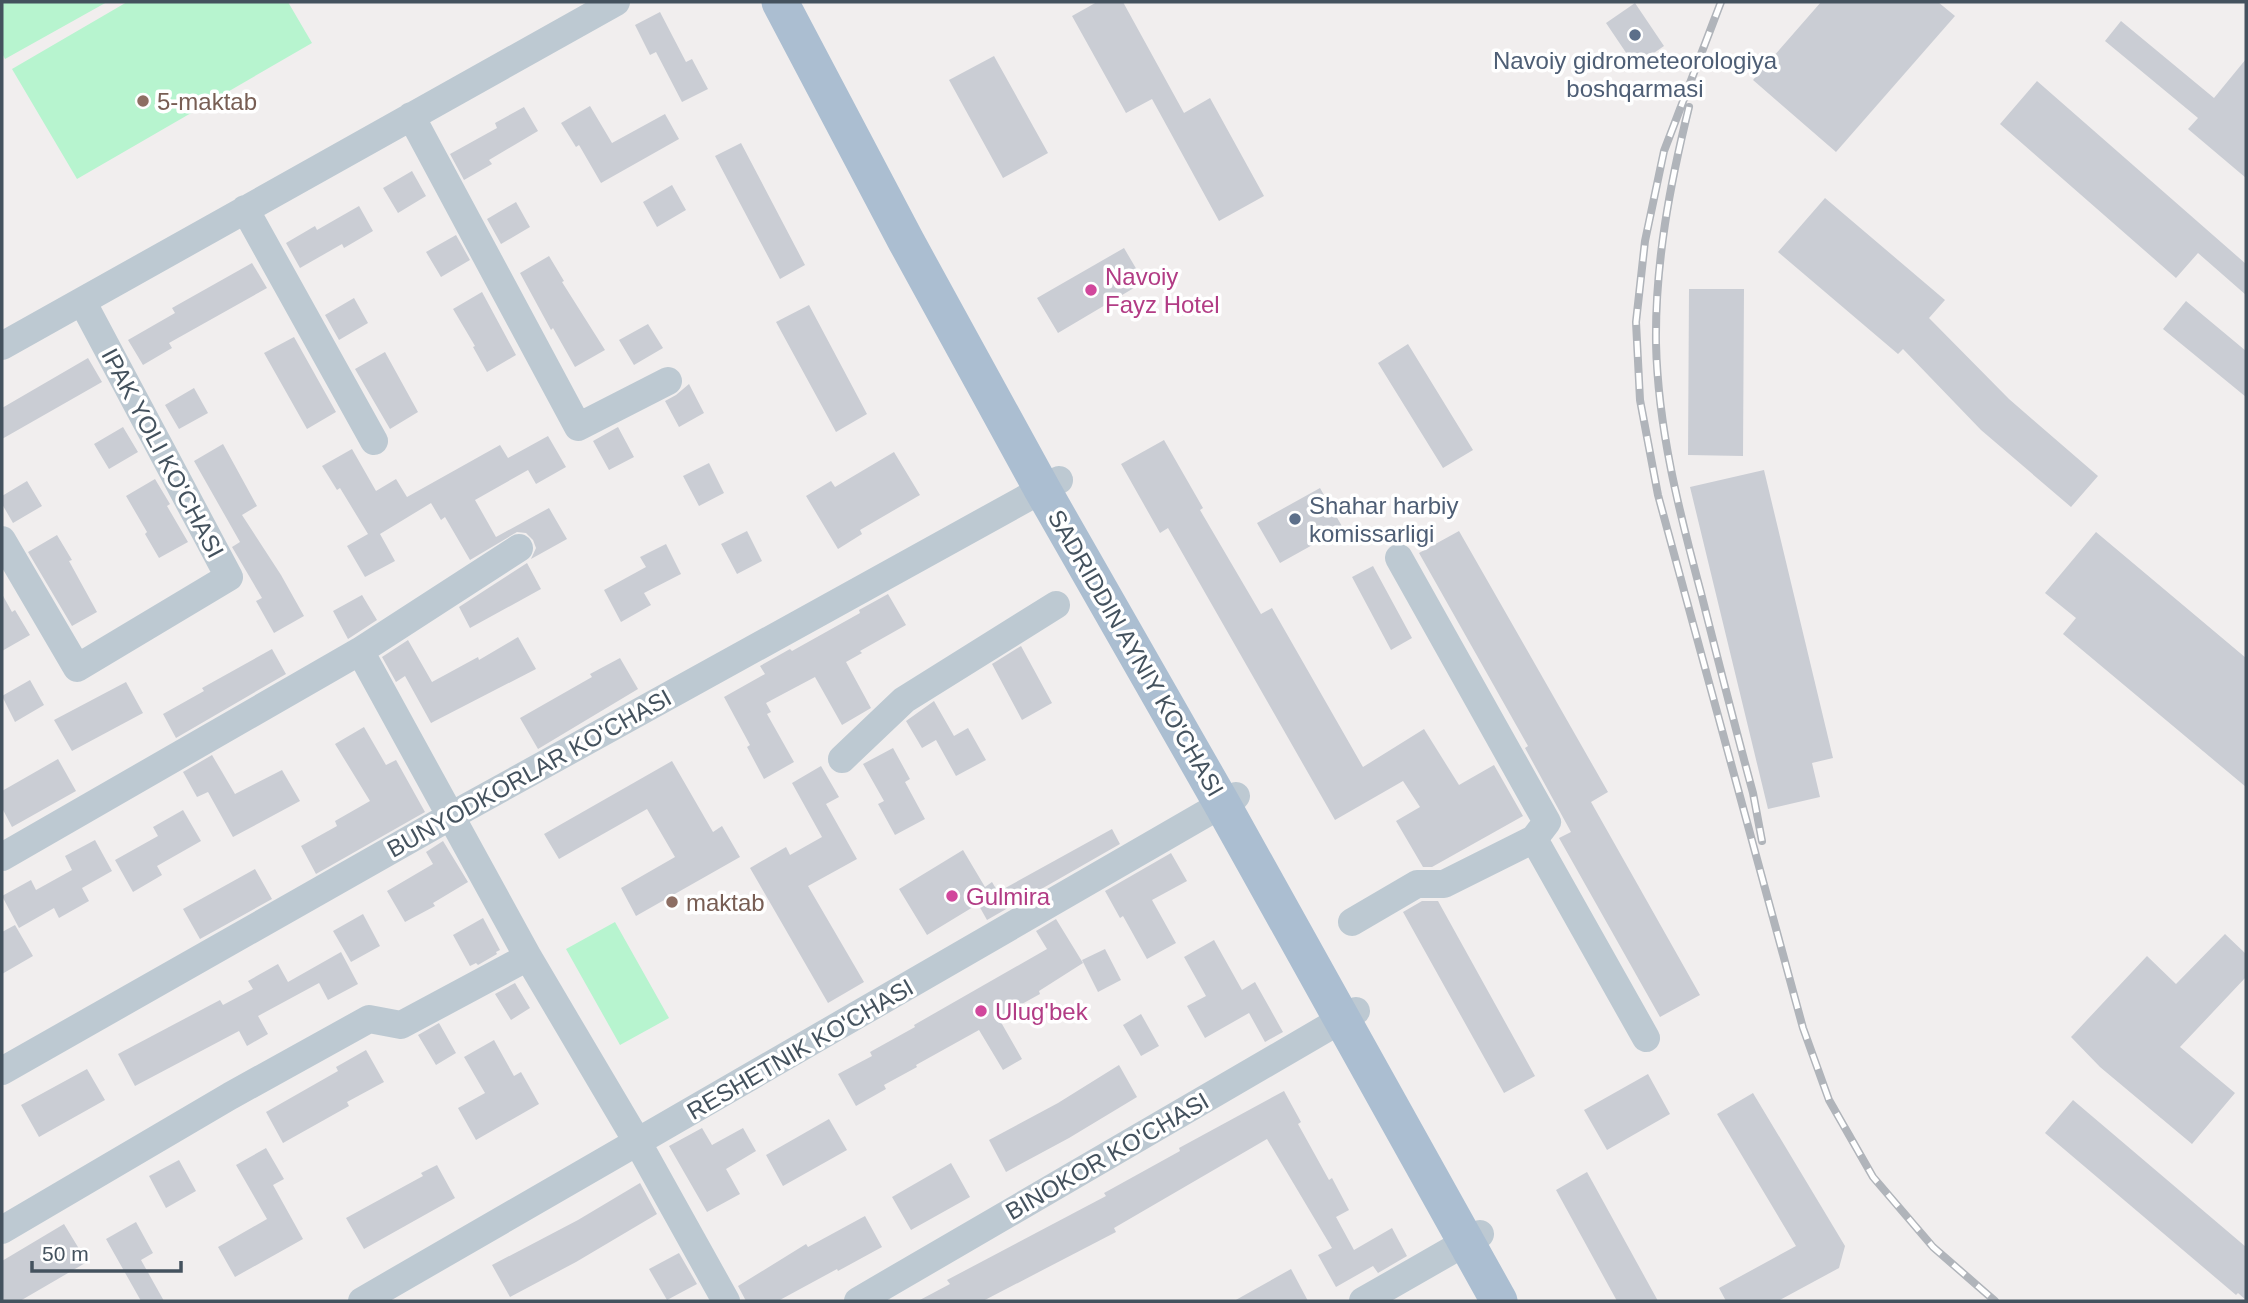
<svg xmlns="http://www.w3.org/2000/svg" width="2248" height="1303" viewBox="0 0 2248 1303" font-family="Arial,sans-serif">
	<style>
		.green { fill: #b7f4cf }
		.building { fill: #cacdd4 }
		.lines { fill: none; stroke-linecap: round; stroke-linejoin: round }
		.minor { stroke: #bdc9d2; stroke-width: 28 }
		.major { stroke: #abbed1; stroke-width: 37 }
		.rail-casing { stroke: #b0b4ba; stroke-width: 8 }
		.rail { stroke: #fff; stroke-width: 5; stroke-dasharray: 16; stroke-linecap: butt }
		.service-dot { fill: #5c6f8a; stroke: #fff; stroke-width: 2.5 }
		.education-dot { fill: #8d6e63; stroke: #fff; stroke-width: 2.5 }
		.hotel-dot { fill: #d1479c; stroke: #fff; stroke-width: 2.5 }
		.labels { text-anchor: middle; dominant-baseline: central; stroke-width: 7; stroke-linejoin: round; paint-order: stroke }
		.service-label { font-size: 24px; fill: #4e5e75; stroke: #fff }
		.education-label { font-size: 24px; fill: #785e54; stroke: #fff; text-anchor: start }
		.hotel-label { font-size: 24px; fill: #b23c85; stroke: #fff; text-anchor: start }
		.street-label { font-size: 24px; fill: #44525e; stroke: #fff }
	</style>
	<rect width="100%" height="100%" fill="#f1eeee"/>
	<path class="green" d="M2 2H107L5 59 2 53Z
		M127 2H288L312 43 77 179 12 69Z
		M615 922 669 1018 620 1045 566 949Z"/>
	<path class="building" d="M1097 2H1123L1184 113 1210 98 1264 196 1219 221 1152 99 1126 113 1072 16Z
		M1821 2H1938L1955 16 1836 152 1753 80Z
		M1635 3 1664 46 1635 66 1606 23Z
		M660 12 686 62 692 59 708 89 682 102 656 52 650 55 635 25Z
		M2121 21 2214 98 2246 59V178L2188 129 2198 118 2105 41Z
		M994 56 1048 153 1003 178 949 80Z
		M2037 81 2246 264V295L2198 253 2176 278 2000 124Z
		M590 106 612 143 665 114 679 139 601 183 579 145 576 147 561 123Z
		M524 107 538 131 489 160 492 164 464 180 450 154 497 128 495 123Z
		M741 143 805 265 780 279 715 156Z
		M412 171 426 196 398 213 383 188Z
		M672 185 686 210 657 227 643 202Z
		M1825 198 1945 300 1929 318 2009 399 2098 476 2071 507 1981 430 1903 349 1898 354 1778 252Z
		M516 202 530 227 501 244 487 219Z
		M359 206 373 231 344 248 342 244 300 268 286 243 315 226 317 230Z
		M456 235 470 260 441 277 426 252Z
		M1124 248 1144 282 1058 333 1037 298Z
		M549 256 564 281 562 282 605 350 575 367 553 328 551 330 520 273Z
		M252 263 267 288 169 343 172 348 143 365 128 340 175 313 172 308Z
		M1689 289H1744L1743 456 1688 455Z
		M482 292 516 355 487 372 473 347 475 346 453 309Z
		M354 298 368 323 339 340 325 315Z
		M2186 301 2246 351V397L2163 329Z
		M809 305 867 414 836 432 776 322Z
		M648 324 663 348 634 365 619 340Z
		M294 337 336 412 307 429 264 353Z
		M1408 344 1473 450 1443 468 1378 363Z
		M385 352 418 412 390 429 355 369Z
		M88 358 102 382 2 439V408Z
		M689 384 704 413 679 427 665 401 676 395Z
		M194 388 208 413 179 429 165 405Z
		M123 427 138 452 109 469 94 444Z
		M618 427 634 457 609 470 593 441Z
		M548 436 566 467 536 484 528 470 475 500 496 537 549 508 567 539 531 559 536 548 533 540 526 533 517 532 470 560 445 517 441 520 431 503 380 534 395 561 365 577 347 546 368 534 340 488 337 490 322 466 352 449 376 491 396 479 407 497 500 445 508 458Z
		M1164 440 1203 508 1200 510 1261 614 1272 608 1363 767 1424 729 1459 785 1494 765 1523 816 1432 867H1423L1396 821 1420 807 1403 781 1335 820 1168 528 1160 533 1121 464Z
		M223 444 257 506 242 515 281 575 304 616 274 633 256 601 262 598 232 547 240 542 194 461Z
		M894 452 920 495 860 530 862 534 838 549 806 496 831 481 835 487Z
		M709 463 724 493 699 506 683 476Z
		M1764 470 1833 758 1812 763 1820 797 1768 809 1690 487Z
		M155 479 170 504 167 506 188 542 159 558 145 534 147 532 126 496Z
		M27 481 42 506 13 523 2 504V496Z
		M1320 488 1343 528 1280 563 1257 523Z
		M747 531 762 561 737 574 721 544Z
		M1459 531 1608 792 1591 802 1700 995 1660 1017 1559 838 1571 832 1525 748 1528 746 1419 553Z
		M2096 532 2246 658V787L2063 634 2076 618 2045 593Z
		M57 535 72 560 69 561 97 612 72 626 28 552Z
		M666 544 681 574 644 593 651 605 621 622 604 590 646 567 640 557Z
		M527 563 541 589 470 628 459 607Z
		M1373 566 1412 638 1391 650 1352 577Z
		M2 594 12 612 15 610 30 635 2 651Z
		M888 594 906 625 860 651 862 653 846 662 871 708 842 725 815 677 766 703 771 712 767 714 794 762 764 779 747 747 750 745 724 697 765 674 760 666 790 649 792 651 860 613 859 610Z
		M362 595 377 620 348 639 333 611Z
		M518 637 536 669 431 723 405 676 396 682 382 657 408 640 432 682 478 657 479 660Z
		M1021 646 1052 703 1022 720 992 664Z
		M272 649 286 674 176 738 163 714 204 691 202 688Z
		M620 658 638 689 538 749 520 718 592 677 590 674Z
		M30 680 44 705 15 722 2 696Z
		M126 682 143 713 72 751 54 720Z
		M934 701 954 736 968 728 986 760 956 776 936 740 922 748 906 721Z
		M364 727 386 765 396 760 425 812 316 874 301 846 337 826 335 821 370 801 335 744Z
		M893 748 910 779 905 782 925 819 895 835 878 804 884 801 863 764Z
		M212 755 235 794 282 770 300 801 233 837 208 792 197 797 183 772Z
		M58 759 76 791 12 827 2 808V791Z
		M672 761 713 832 722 826 740 857 636 916 621 888 675 857 647 809 559 859 544 834Z
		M821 766 839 797 826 804 857 859 808 886 864 982 828 1003 750 868 786 847 790 855 822 837 792 783Z
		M183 810 201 841 157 866 162 875 133 892 115 860 158 836 153 827Z
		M1112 829 1120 844 987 920 978 904 927 935 899 889 963 850 985 887 992 882 998 892Z
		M95 840 112 871 82 888 89 901 59 918 54 908 19 928 2 896 31 880 36 890 72 870 65 856Z
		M443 841 468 882 433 903 435 906 405 922 387 891 433 864 426 852Z
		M1171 853 1187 881 1152 900 1176 943 1147 959 1123 916 1120 918 1105 891Z
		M255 869 272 899 200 939 183 909Z
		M1422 901H1438L1535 1076 1504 1093 1403 912Z
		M363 914 380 946 351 962 333 931Z
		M483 918 500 950 496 952 497 954 478 965 476 963 470 966 453 935Z
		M1056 919 1083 963 1039 991 1040 994 998 1017 1022 1059 1003 1070 979 1030 916 1065 917 1067 884 1085 886 1089 856 1106 838 1074 872 1056 870 1052 915 1027 914 1025 1047 949 1036 931Z
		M15 925 33 956 2 974V932Z
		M2225 934 2246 954V977L2180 1047 2235 1093 2192 1144 2100 1067 2071 1037 2147 956 2176 984Z
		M1214 940 1242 990 1255 982 1283 1032 1265 1042 1249 1013 1205 1038 1187 1006 1206 996 1184 957Z
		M1105 949 1121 980 1098 992 1082 960Z
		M341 952 358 984 328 1000 319 983 258 1016 268 1034 247 1046 239 1031 135 1086 118 1054 220 1000 223 1005 253 989 248 981 278 964 288 982Z
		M515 983 530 1008 511 1020 495 994Z
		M1141 1014 1159 1046 1141 1056 1123 1025Z
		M439 1023 456 1053 436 1065 418 1035Z
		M494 1040 514 1076 521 1072 539 1104 476 1140 458 1108 485 1093 464 1057Z
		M366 1050 384 1082 347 1102 349 1106 283 1143 266 1112 338 1071 336 1067Z
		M1119 1065 1137 1097 1069 1138 1006 1172 989 1140 1058 1103Z
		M87 1069 105 1100 39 1137 21 1105Z
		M1648 1074 1670 1114 1607 1150 1584 1110Z
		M1284 1091 1301 1122 1298 1124 1329 1180 1332 1178 1349 1210 1336 1217 1354 1250 1392 1228 1407 1256 1378 1273 1373 1266 1336 1287 1318 1255 1332 1248 1267 1139 1114 1228 1116 1232 983 1301H918L950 1284 947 1280 1106 1196 1104 1193 1180 1151 1179 1148Z
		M1753 1093 1845 1246 1839 1268 1778 1301H1726L1719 1288 1796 1246 1717 1114Z
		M2073 1100 2246 1247V1300L2238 1293 2236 1295 2045 1133Z
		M829 1119 847 1150 783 1186 766 1155Z
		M702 1128 712 1145 743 1128 756 1151 726 1169 740 1194 707 1212 669 1146Z
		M266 1148 284 1179 273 1185 303 1239 235 1277 218 1247 267 1219 236 1165Z
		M179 1160 196 1191 166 1208 149 1176Z
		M951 1163 970 1197 911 1230 892 1197Z
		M437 1165 455 1198 364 1249 346 1218 423 1176 421 1173Z
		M1587 1172 1658 1301H1617L1556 1190Z
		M640 1183 657 1214 576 1262 510 1297 492 1265 578 1220Z
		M865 1216 882 1247 838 1271 837 1269 778 1301H746L738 1286 806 1244 808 1247Z
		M136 1222 153 1253 141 1260 164 1301H141L106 1239Z
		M64 1224 87 1262 20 1301H2V1261Z
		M679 1253 697 1284 667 1300 649 1269Z
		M1291 1269 1308 1301H1234Z"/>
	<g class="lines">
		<path class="minor" d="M411 116 578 427 668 381
			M245 209 374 441
			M2 346 616 2
			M2 540 77 668 229 577 82 301
			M360 651 528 957 638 1143 726 1301
			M842 759 904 700 1056 605
			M1534 839 1646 1038
			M2 857 360 651 519 548
			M1352 922 1417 884H1444L1534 839 1547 822 1399 558
			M2 1071 451 816 1059 480
			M2 1230 230 1096 369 1019 401 1025 528 957
			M362 1301 1236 796
			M858 1301 1356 1011
			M1363 1301 1480 1234"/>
		<path class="major" d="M780 2 906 241 1042 489 1222 804 1499 1301"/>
		<g class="rail-casing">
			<path id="rail" d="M1721 2 1664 151 1645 241 1636 322 1640 400 1658 495 1803 1028 1829 1100 1873 1177 1933 1247 1995 1301
				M1689 107C1670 184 1655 263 1656 343 1658 429 1679 511 1701 593 1718 660 1735 727 1753 793L1762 841"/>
		</g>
		<use href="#rail" class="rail"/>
	</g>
	<g class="service-dot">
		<circle cx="1635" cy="35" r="7"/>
		<circle cx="1295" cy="519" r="7"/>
	</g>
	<g class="education-dot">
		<circle cx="143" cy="101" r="7"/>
		<circle cx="672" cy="902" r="7"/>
	</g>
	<g class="hotel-dot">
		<circle cx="1091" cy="290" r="7"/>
		<circle cx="952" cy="896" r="7"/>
		<circle cx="981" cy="1011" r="7"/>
	</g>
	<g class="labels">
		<g class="service-label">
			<text x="1635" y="60">Navoiy gidrometeorologiya<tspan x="1635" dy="28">boshqarmasi</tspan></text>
			<text x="1309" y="505" text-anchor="start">Shahar harbiy<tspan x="1309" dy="28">komissarligi</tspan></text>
		</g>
		<g class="education-label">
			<text x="157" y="101">5-maktab</text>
			<text x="686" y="902">maktab</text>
		</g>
		<g class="hotel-label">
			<text x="1105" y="276">Navoiy<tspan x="1105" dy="28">Fayz Hotel</tspan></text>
			<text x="966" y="896">Gulmira</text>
			<text x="995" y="1011">Ulug'bek</text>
		</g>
		<g class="street-label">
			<text transform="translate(163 453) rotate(62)">IPAK YOLI KO'CHASI</text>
			<text transform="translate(1136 653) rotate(60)">SADRIDDIN AYNIY KO'CHASI</text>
			<text transform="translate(529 773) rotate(-29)">BUNYODKORLAR KO'CHASI</text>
			<text transform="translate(800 1049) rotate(-30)">RESHETNIK KO'CHASI</text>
			<text transform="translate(1107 1156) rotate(-30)">BINOKOR KO'CHASI</text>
		</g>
	</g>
	<rect width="2248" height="1303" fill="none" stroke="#44525e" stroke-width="7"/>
	<path d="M32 1261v10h149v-10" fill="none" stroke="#44525e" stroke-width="3.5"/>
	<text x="42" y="1261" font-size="21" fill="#44525e" stroke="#ffffff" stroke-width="5" paint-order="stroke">50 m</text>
</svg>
